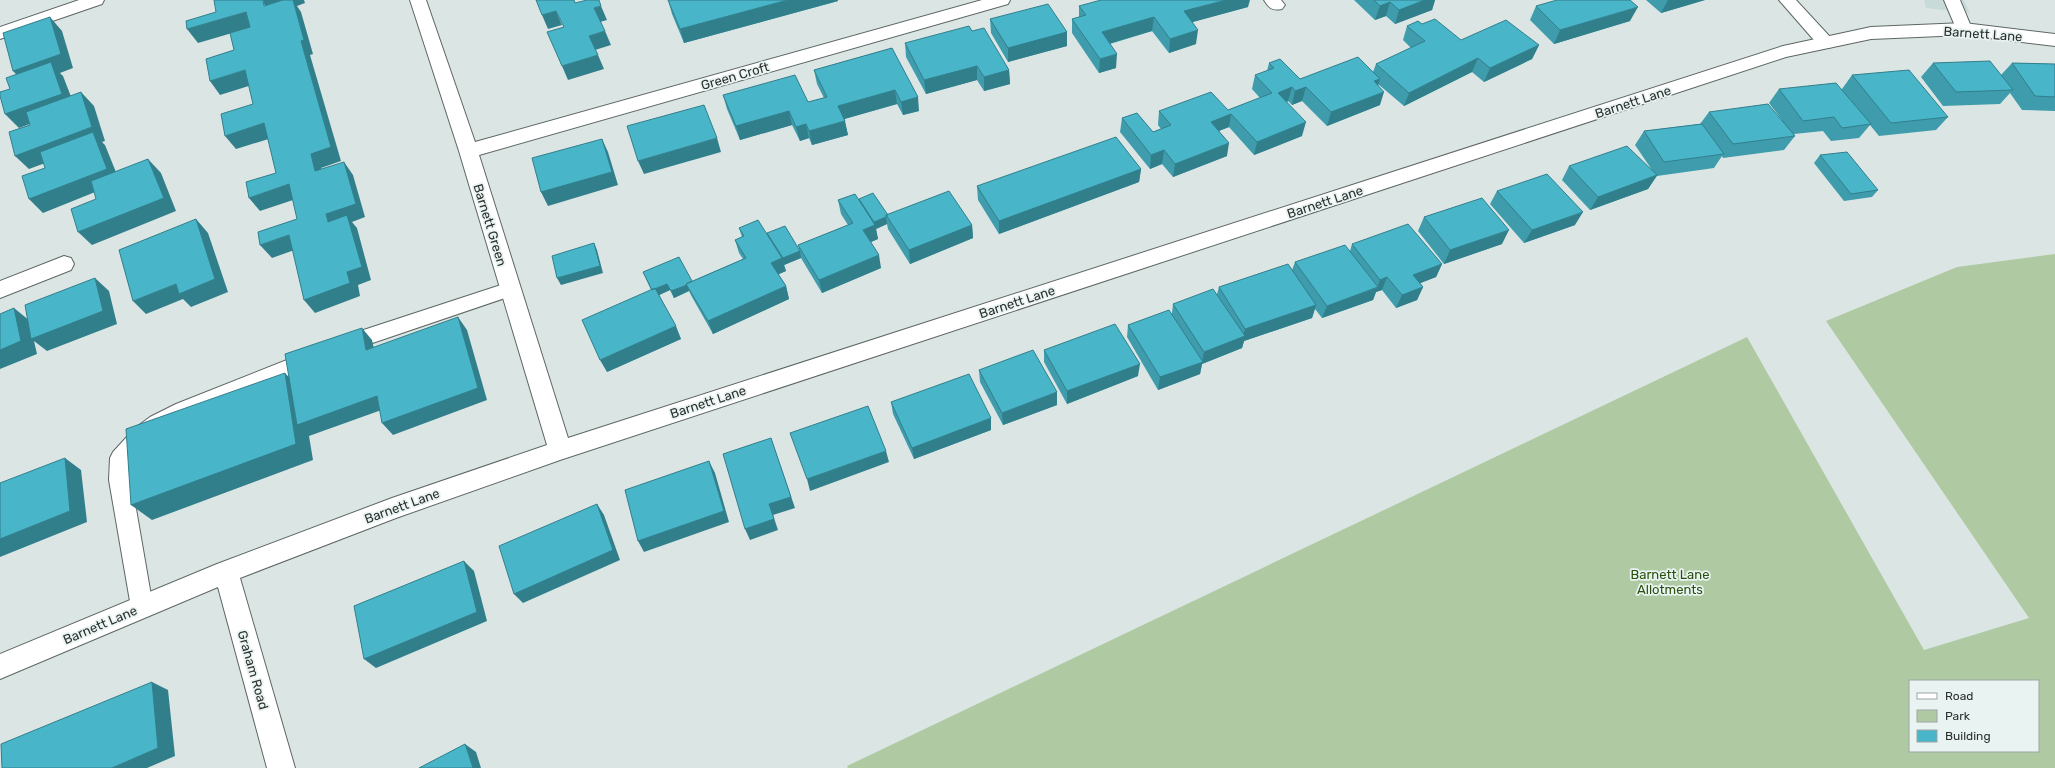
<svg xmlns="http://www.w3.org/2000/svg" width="2055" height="768" viewBox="0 0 2055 768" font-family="Rubik,sans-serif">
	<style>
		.built { fill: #c8dbd9 }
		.green { fill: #afcaa2; fill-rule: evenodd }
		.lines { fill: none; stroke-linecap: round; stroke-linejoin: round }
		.lane-casing { stroke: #5d6664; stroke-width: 2 }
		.street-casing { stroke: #5d6664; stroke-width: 2 }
		.lane { fill: #fff; fill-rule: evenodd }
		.street { fill: #fff; fill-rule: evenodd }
		.wall { fill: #3e9cac }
		.shaded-wall { fill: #327f8c }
		.building { fill: #48b5c8; stroke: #327f8c }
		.labels { text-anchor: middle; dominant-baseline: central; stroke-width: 3.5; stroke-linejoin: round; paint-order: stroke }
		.street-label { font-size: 13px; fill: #2b2f2e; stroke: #e9f3f1 }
		.park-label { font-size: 13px; fill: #29510d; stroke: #e9f3f1 }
	</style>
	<rect width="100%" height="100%" fill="#dbe6e4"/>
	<path class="built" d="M1924 0H1964L1970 13 1926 8Z"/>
	<path class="green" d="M2055 254V768H848L847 766 1747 337 1924 650 2029 618 1826 321 1957 267ZM1910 681H2038V751H1910Z"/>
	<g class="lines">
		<g class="lane-casing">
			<path id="lane" d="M1779 0H1796L1832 39 1834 43 1832 47 1826 48 1820 47Z
				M1944 0H1960L1972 29 1970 33 1964 34 1958 33Z
				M510 282 517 284 519 289 517 294 343 353 336 351 333 345 336 339Z
				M312 350 319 352 322 358 319 364 190 416 164 429 148 441 130 461 131 480 153 607 150 615 142 618 134 615 131 607 109 480 110 458 113 452 134 429 150 417 176 404Z"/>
		</g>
		<g class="street-casing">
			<path id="street" d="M79 0H104L102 4 0 39V27Z
				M410 0H426L475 142 982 0H1010L1008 4 479 155 568 438 1783 46 1871 27 1964 23 2055 34V46L1964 35 1871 39 1786 57 560 460 396 518 240 578 295 768H267L218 587 0 679V654L217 564 392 498 547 445 459 151Z
				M1264 0H1281L1285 5 1282 9C1272 11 1269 8 1264 0Z
				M64 256 71 258 74 264 71 270 0 298V281Z"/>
		</g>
		<use href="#lane" class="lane"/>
		<use href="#street" class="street"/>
	</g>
	<path class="wall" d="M668 0 838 1 684 43 672 14Z
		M1354 0H1435L1432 10 1395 24 1386 16 1375 20Z
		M1646 0H1705L1661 13Z
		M1079 6 1248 7 1192 22 1196 44 1169 53 1152 31 1110 44 1116 68 1099 73 1072 33V19L1079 17Z
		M1536 6 1630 21 1554 44 1530 20Z
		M990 19 1067 32V46L1008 62 991 33Z
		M1422 24 1461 40 1539 45 1532 59 1484 82 1472 72 1404 106 1378 84 1380 105 1327 126 1302 101 1292 105 1288 101 1287 102 1302 136 1254 155 1229 127 1219 131 1227 156 1173 177 1162 164 1150 169 1120 132 1122 118 1153 132 1161 129 1158 125 1159 111 1228 110 1260 98 1252 89 1255 75 1267 71 1269 63 1300 79 1373 72 1376 64 1411 48 1403 40 1407 26Z
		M972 31 1009 70 1010 84 984 91 977 80 926 94 906 57 905 43Z
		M892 48 919 111 903 115 897 104 844 119 848 135 812 145 809 138 800 141 792 125 740 140 727 109 723 95 808 102 824 98 817 84 814 70Z
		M1933 63 2001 75 2012 63 2055 64V111L2022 110 2010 93 2000 104 1943 106 1921 77Z
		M1852 75 1948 117 1936 130 1879 136 1870 125 1859 138 1831 141 1823 131 1794 134 1795 136 1784 150 1723 158 1722 156 1714 168 1657 176 1648 189 1590 210 1562 180 1569 166 1652 170 1635 145 1644 131 1700 124 1709 112 1782 120 1769 103 1779 89H1842Z
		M1820 155 1878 190 1872 197 1844 201 1814 163Z
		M1141 169 1139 182 999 234 978 200 977 186Z
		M1497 191 1575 225 1524 243 1490 204Z
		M859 199 888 215 972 225 973 238 910 264 888 229 887 224 876 229 878 239 871 242 881 268 822 293 801 258 784 265 786 271 778 274 786 286 789 299 713 334 692 297 689 291 674 298 670 290 659 295 681 339 607 372 651 290 643 272 692 281 743 259 739 253 735 240 742 237 739 228 767 233 800 251 798 245 848 225 841 214 838 200Z
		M1424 217 1502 244 1444 264 1418 231Z
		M1352 244 1442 264 1436 277 1420 283 1423 287 1417 300 1396 308 1382 290 1376 292 1373 300 1322 318 1315 309 1312 318 1244 341 1242 348 1202 364 1200 374 1158 390 1127 337 1128 325 1172 313 1173 304 1217 294 1219 287 1292 270 1295 262 1350 251Z
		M1044 350 1138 376 1067 404 1044 362Z
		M979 370 1057 405 1003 425 980 382Z
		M891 402 991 430 914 459 893 414Z"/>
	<path class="shaded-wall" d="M263 0H304L305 3 297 6 301 12 313 54 310 55 341 161 321 168 325 185 315 171Z
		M788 0H838V1L684 43 680 29Z
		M1226 0H1250L1248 7 1182 25 1184 11Z
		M1425 0H1435L1432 10 1395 24 1399 10Z
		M1668 0H1705L1661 13Z
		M1390 2 1386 16 1375 20 1380 6Z
		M601 6 607 20 600 22 594 8Z
		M1638 7 1630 21 1554 44 1560 30Z
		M556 11 562 25 548 29 542 15Z
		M246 12 256 26 198 43 187 29Z
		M50 17 62 31 73 68 60 73 63 76 75 107 19 128 5 114 26 84 13 71Z
		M1154 17 1152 31 1101 46 1102 32Z
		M1198 30 1196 44 1169 53 1170 39Z
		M605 31 611 45 595 50 589 36Z
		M1067 32V46L1008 62V48Z
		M1539 45 1532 59 1484 82 1490 68Z
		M1117 54 1116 68 1099 73 1100 59Z
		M598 55 604 69 568 80 562 66Z
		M1478 58 1472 72 1404 106 1409 93Z
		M977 66V80L926 94 924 80Z
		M245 70 255 84 220 95 210 81Z
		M1009 70 1010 84 984 91V77Z
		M1380 79 1376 93 1374 81Z
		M1292 87 1288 101 1275 106 1278 93Z
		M1306 87 1302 101 1292 105 1295 91Z
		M895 90 897 104 841 120 838 106Z
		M81 92 94 106 105 141 102 142 105 145 120 182 43 213 29 199 97 144 29 169 15 156Z
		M1384 92 1380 105 1327 126 1331 112Z
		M918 97 919 111 903 115 901 102Z
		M789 111 792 125 740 140 736 126Z
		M1231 114 1229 127 1208 135 1211 122Z
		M845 121 848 135 812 145 809 131Z
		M1306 122 1302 136 1254 155 1257 142Z
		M264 123 275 137 236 149 225 136Z
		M806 124 809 138 800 141 796 127Z
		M717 138 721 152 644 174 638 161Z
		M602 139 608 152 618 185 548 206 541 192Z
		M1229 143 1227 156 1173 177 1175 164Z
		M1164 150 1162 164 1150 169 1151 155Z
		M148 159 161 173 176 211 92 245 78 232Z
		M344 162 353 175 365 217 352 222 357 228 371 280 358 285 360 296 315 313 304 300 328 222 326 214Z
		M1141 169 1139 182 999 234V221Z
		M1657 175 1648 189 1590 210 1598 197Z
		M289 184 299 198 260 211 249 198Z
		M1583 212 1575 225 1524 243 1532 230Z
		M886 217 887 224 876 229 878 239 866 244 863 230 871 223Z
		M196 219 208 233 228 292 191 307 183 299 146 314 133 301 176 284Z
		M972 225 973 238 910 264 909 250Z
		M1509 230 1502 244 1444 264 1450 250Z
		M289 235 300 248 272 258 260 245Z
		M594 243 597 250 603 273 561 285 557 278Z
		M800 251 801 258 784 265 786 271 775 276 771 263 782 258Z
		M879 255 881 268 822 293 819 280Z
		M1442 264 1436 277 1408 288 1413 275Z
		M1387 277 1382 290 1376 292 1373 300 1322 318 1327 306 1377 288 1380 280Z
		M95 278 109 291 117 324 47 351 34 341 37 354 0 369V350L14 308 30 321Z
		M667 284 670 290 655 297 652 290Z
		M687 285 689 291 674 298 671 291Z
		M786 286 789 299 713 334 708 321Z
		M1423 287 1417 300 1396 308 1402 295Z
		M1316 305 1312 318 1244 341 1242 348 1202 364 1200 374 1158 390 1160 377 1202 362 1204 352 1243 336 1245 329Z
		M458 317 467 330 487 400 393 435 382 423Z
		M676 326 681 339 607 372 600 360Z
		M362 328 372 340 377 362 366 350Z
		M1140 364 1138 376 1067 404V391Z
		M285 373 301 390 377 396 387 408 309 436 313 460 152 520 131 505Z
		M1057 392V405L1003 425 1002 413Z
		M991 418V430L914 459 912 448Z
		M771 438 795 508 773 515 778 530 750 540 745 529 769 504Z
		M886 451 889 462 810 491 807 479Z
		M65 458 81 470 87 522 0 557V539Z
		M709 461 715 473 729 522 644 552 638 541Z
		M597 504 604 515 620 560 523 603 514 594Z
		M464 561 474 571 487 621 376 668 364 659Z
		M152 682 168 690 175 756 147 768H112Z
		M465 744 476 752 481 768H473Z"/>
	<path class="building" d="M214 0H263L264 6 283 0H293L304 40 301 41 331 147 311 154 315 171 344 162 356 204 326 214 328 222 347 215 362 267 347 272 350 283 304 300 289 235 260 245 258 232 297 219 289 184 249 198 246 182 276 173 264 123 225 136 221 114 253 104 245 70 210 81 206 59 234 50 230 33 250 27 246 12 187 29 186 21 216 12Z
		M536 0H574L575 3 587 0H599L601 6 594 8 605 31 589 36 598 55 562 66 547 32 564 27 556 11 542 15Z
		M668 0H788L680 29Z
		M1101 0H1226L1184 11 1198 30 1170 39 1154 17 1102 32 1117 54 1100 59 1072 19 1086 15 1079 6Z
		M1374 0H1425L1399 10 1390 2 1380 6Z
		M1557 0H1630L1638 7 1560 30 1536 6Z
		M1048 4 1067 32 1008 48 990 19Z
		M50 17 61 54 13 71 3 33Z
		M1435 19 1461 40 1506 20 1539 45 1490 68 1478 58 1409 93 1376 64 1425 41 1407 26 1418 21 1422 24Z
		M969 26 972 31 984 28 1009 70 984 77 977 66 924 80 905 43Z
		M892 48 918 97 901 102 895 90 838 106 845 121 809 131 806 124 796 127 789 111 736 126 723 95 795 75 808 102 827 97 814 70Z
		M1358 57 1380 79 1374 81 1384 92 1331 112 1306 87 1295 91 1292 87 1278 93 1306 122 1257 142 1231 114 1211 122 1229 143 1175 164 1164 150 1151 155 1122 118 1137 113 1153 132 1171 125 1159 111 1211 92 1228 110 1272 93 1255 75 1274 68 1269 63 1280 59 1300 79Z
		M1990 61 2013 90 1956 92 1933 63Z
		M51 62 62 94 5 114 0 96V92L10 89 6 78Z
		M2012 63 2055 64V97L2035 96Z
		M1909 70 1948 117 1891 123 1852 75Z
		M1836 83 1871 124 1842 128 1834 117 1803 121 1779 89Z
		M81 92 92 127 15 156 9 132 30 125 26 112Z
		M1768 104 1795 136 1733 144 1709 112Z
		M704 105 717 138 638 161 627 126Z
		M1702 124 1724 154 1664 162 1644 131Z
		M93 132 107 169 29 199 22 176 45 168 40 152Z
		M1116 137 1141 169 999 221 977 186Z
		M602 139 612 172 541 192 532 158Z
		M1627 146 1657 175 1598 197 1569 166Z
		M1847 152 1878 190 1851 194 1820 155Z
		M148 159 164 198 78 232 71 209 96 199 91 181Z
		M1547 174 1583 212 1532 230 1497 191Z
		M949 191 972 225 909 250 886 215Z
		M873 193 888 215H886V217L874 222 859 199Z
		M855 194 875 225 863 230 879 255 819 280 798 245 853 223 838 200Z
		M1482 198 1509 230 1450 250 1424 217Z
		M196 219 215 279 179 294 176 284 133 301 119 250Z
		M758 220 782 258 771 263 786 286 708 321 686 284 746 258 735 240 744 236 739 228Z
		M1408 224 1442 264 1413 275 1423 287 1402 295 1387 277 1380 280 1352 244Z
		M785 226 800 251 783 258 767 233Z
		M594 243 600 266 557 278 552 256Z
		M1345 245 1378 287 1327 306 1295 262Z
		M679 257 692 281 686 284 687 285 671 291 667 284 652 290 643 272Z
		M1288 264 1316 305 1245 329 1219 287Z
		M95 278 103 311 31 339 25 305Z
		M655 288 676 326 600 360 582 320Z
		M1213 289 1245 336 1204 352 1173 304Z
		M14 308 21 341 0 350V314Z
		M1169 310 1203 362 1160 377 1128 325Z
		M458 317 478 388 382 423 377 396 297 425 285 354 362 328 366 350Z
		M1115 324 1140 364 1067 391 1044 350Z
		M1033 350 1057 392 1002 413 979 370Z
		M285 373 296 444 131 505 126 429Z
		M969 374 991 418 912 448 891 402Z
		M868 406 886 451 807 479 790 433Z
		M771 438 791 497 769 504 774 519 745 529 723 454Z
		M65 458 70 511 0 539V483Z
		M709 461 724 511 638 541 625 490Z
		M597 504 613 550 514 594 499 546Z
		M464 561 477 612 364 659 354 606Z
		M152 682 158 748 112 768H2L1 744Z
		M465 744 473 768H419Z"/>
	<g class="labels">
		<g class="street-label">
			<text transform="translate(1983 34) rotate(4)">Barnett Lane</text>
			<text transform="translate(735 76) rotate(-16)">Green Croft</text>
			<text transform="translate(1633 102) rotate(-18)">Barnett Lane</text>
			<text transform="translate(1325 202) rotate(-18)">Barnett Lane</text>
			<text transform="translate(490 225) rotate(73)">Barnett Green</text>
			<text transform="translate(1017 302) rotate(-18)">Barnett Lane</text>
			<text transform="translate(708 402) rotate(-18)">Barnett Lane</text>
			<text transform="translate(402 506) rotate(-20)">Barnett Lane</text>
			<text transform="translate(100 625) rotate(-23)">Barnett Lane</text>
			<text transform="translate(253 670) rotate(74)">Graham Road</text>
		</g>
		<g class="park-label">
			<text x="1670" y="574">Barnett Lane<tspan x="1670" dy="15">Allotments</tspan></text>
		</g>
	</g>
	<rect x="1909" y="680" width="130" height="72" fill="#e9f3f1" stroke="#9da5a3"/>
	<rect x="1917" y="693" width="20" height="6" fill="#ffffff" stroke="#9da5a3"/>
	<text x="1945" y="700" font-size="12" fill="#2b2f2e">Road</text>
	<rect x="1917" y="710" width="20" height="12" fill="#afcaa2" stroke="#9da5a3"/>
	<text x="1945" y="720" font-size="12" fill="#2b2f2e">Park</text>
	<rect x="1917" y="730" width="20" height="12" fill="#48b5c8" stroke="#9da5a3"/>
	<text x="1945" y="740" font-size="12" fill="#2b2f2e">Building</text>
</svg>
